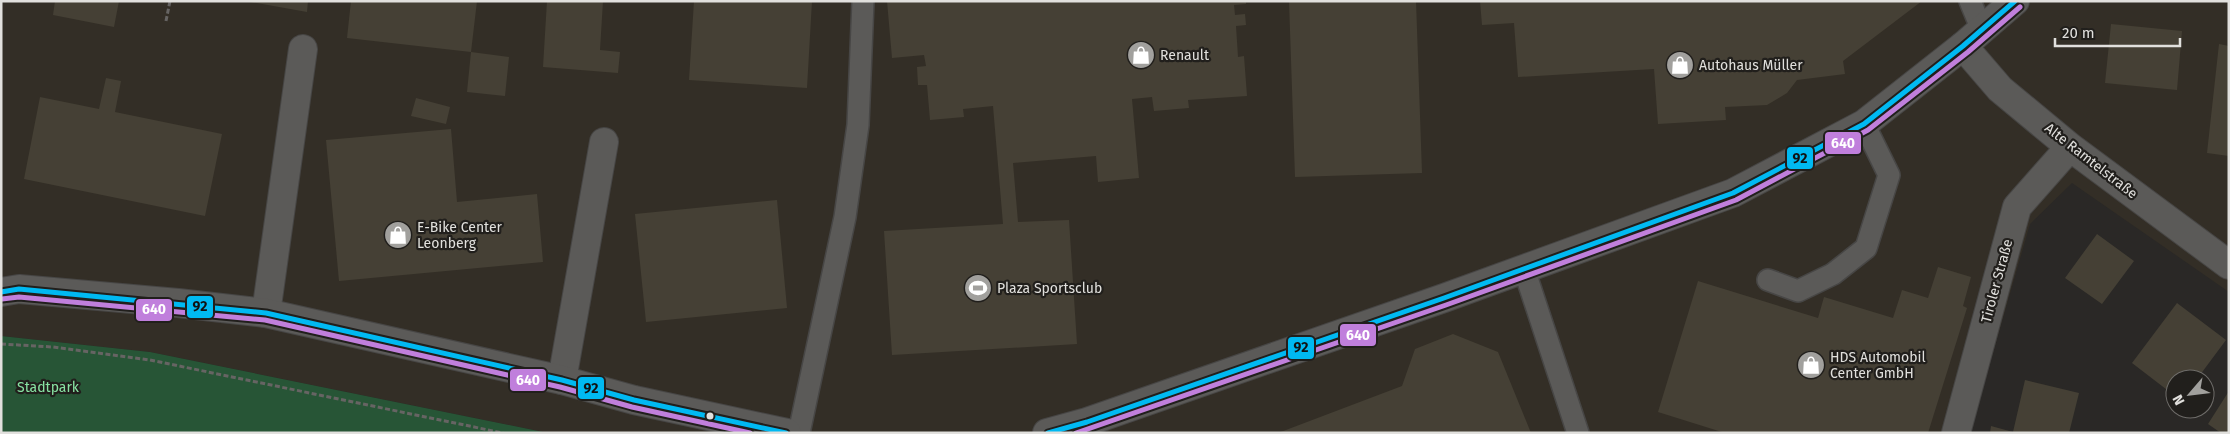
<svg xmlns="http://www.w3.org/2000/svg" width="2230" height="434" viewBox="0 0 2230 434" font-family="'Fira Sans',sans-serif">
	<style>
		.built { fill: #332e26 }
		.green { fill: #275536 }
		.building { fill: #454035 }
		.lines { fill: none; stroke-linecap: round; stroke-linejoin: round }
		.service-casing { stroke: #474645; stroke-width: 24 }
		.minor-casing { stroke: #474645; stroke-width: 30 }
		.secondary-casing { stroke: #474645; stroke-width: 30 }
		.path { stroke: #666463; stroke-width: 3; stroke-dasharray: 5 2.5; stroke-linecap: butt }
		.service { stroke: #5b5a58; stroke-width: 21 }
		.minor { stroke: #5b5a58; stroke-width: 28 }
		.secondary { stroke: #5b5a58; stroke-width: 28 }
		.bus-1-casing { stroke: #211f1c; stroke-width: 9 }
		.bus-2-casing { stroke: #211f1c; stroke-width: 9 }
		.bus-1 { stroke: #00b9f2; stroke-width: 5 }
		.bus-2 { stroke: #c07fdc; stroke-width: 5 }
		.bus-dot { fill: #e1e0dd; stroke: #211f1c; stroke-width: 2 }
		.labels { text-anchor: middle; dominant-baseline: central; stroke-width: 4.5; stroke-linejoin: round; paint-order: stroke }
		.poi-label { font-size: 14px; fill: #e1e0dd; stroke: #211f1c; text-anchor: start }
		.street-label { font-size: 14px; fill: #e1e0dd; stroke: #211f1c }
		.park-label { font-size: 14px; fill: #88e3a3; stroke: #211f1c }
		.line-badge { stroke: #211f1c; stroke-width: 2 }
		.badge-label { font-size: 14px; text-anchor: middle; font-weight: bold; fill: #fff }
		.pale-badge-label { font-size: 14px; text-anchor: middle; font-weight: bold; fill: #111 }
	</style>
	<rect width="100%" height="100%" fill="#2a2826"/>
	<path class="built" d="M1 1H2229V292L2072 183 2030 224 1970 433H548L150 352 1 336Z"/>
	<path class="green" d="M1 336 150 352 548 433H1Z"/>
	<path class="building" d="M55 1H119L114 27 53 15Z
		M245 1H308L307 12Z
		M351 1H477L471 52 347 38Z
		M547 1H603L600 50 620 52 618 73 543 67Z
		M694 1H812L807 88 689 80Z
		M887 1H1246V4L1234 5 1235 15 1245 14 1246 25 1236 26 1238 57 1244 56 1247 96 1188 100 1189 108 1154 111 1152 97 1132 99 1139 178 1098 182 1096 156 1013 163 1018 222 1069 220 1077 344 892 355 884 231 1003 224 993 106 963 109 964 117 930 120 927 85H918L917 67 926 66 924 55 892 58Z
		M1289 1H1416L1422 173 1295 177Z
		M1480 1H1922L1843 61 1845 74 1797 80 1787 93 1767 105 1725 107 1726 120 1658 124 1654 69 1518 77 1514 23 1482 25Z
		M2111 24 2182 31 2177 90 2105 83Z
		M2219 44 2229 46V156L2207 153Z
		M471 52 509 57 505 96 467 92Z
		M106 78 121 81 115 112 222 134 205 216 24 179 40 97 99 109Z
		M416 98 450 107 446 124 411 116Z
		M451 129 457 202 537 194 543 262 339 281 326 140Z
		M777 200 787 308 646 322 635 214Z
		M2097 234 2134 261 2102 304 2065 278Z
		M1938 267 1971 277 1963 306 1967 308 1928 433H1725L1658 412 1698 281 1818 318 1824 297 1893 318 1902 290 1928 298Z
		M2177 303 2226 340 2197 379H2175V396L2132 363Z
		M1453 334 1498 352 1531 433H1278L1402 386 1415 349Z
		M2025 380 2079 393 2069 433H1990L1991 426 2013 432Z
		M2229 391V433H2221L2208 424Z"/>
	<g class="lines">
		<g class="service-casing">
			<path id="service" d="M1970 1 1982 30
				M1524 269 1578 433
				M1768 280 1798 291 1833 274 1866 248 1889 175 1864 124
				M799 433 845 217 858 125 863 1"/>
		</g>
		<g class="minor-casing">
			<path id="minor" d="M1963 46 2000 89 2070 147 2229 265
				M266 313 303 49
				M562 380 604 142
				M1956 433 2017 207 2070 147"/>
		</g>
		<g class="secondary-casing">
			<path id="secondary" d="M1 292 19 289 178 303 266 313 562 380 634 400 787 433
				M1047 433 1087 422 1444 298 1733 193 1864 124 1963 46 2015 1"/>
		</g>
		<path class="path" d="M166 21 170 1
			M1 344 53 347 150 360 503 433"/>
		<use href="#service" class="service"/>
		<use href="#minor" class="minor"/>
		<use href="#secondary" class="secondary"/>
		<g class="bus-1-casing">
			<path id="bus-1" d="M1 292 19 289 266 313 562 380 634 400 786 433
				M1048 433 1087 422 1444 298 1733 193 1864 124 1963 46 2015 1"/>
		</g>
		<g class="bus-2-casing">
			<path id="bus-2" d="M2 299 19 297 265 320 560 387 632 407 750 433
				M1076 433 1446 305 1736 200 1868 130 1968 52 2020 7"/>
		</g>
		<use href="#bus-1" class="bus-1"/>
		<use href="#bus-2" class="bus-2"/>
	</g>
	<defs>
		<g id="shop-disc" transform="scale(1.4375)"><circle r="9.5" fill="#a1a09d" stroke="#211f1c"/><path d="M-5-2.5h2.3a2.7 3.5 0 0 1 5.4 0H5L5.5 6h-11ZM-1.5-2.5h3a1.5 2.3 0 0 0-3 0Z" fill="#fff"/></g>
		<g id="stadium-disc" transform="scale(1.4375)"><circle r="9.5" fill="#a1a09d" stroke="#211f1c"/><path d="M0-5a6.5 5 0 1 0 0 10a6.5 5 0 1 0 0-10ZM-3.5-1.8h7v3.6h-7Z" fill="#fff"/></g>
	</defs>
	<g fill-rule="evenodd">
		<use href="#shop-disc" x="1141" y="55"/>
		<use href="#shop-disc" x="1680" y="65"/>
		<use href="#shop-disc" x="398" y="235"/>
		<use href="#stadium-disc" x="978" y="288"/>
		<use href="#shop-disc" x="1811" y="365"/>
	</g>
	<circle class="bus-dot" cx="710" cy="416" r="4.5"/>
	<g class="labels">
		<g class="poi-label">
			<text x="1160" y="55">Renault</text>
			<text x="1699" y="65">Autohaus Müller</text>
			<text x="417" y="227">E-Bike Center<tspan x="417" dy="16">Leonberg</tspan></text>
			<text x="997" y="288">Plaza Sportsclub</text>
			<text x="1830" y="357">HDS Automobil<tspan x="1830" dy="16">Center GmbH</tspan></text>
		</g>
		<g class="street-label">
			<text transform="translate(2091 161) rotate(38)">Alte Ramtelstraße</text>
			<text transform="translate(1997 281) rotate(-75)">Tiroler Straße</text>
		</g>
		<g class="park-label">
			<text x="48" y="387">Stadtpark</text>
		</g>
	</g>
	<g class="line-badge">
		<rect x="1824" y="131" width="38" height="24" rx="5" fill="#c07fdc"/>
		<rect x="1786" y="146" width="28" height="24" rx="5" fill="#00b9f2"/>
		<rect x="186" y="295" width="28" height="24" rx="5" fill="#00b9f2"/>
		<rect x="135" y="298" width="38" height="24" rx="5" fill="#c07fdc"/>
		<rect x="1339" y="323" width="38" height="24" rx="5" fill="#c07fdc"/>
		<rect x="1287" y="336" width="28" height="24" rx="5" fill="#00b9f2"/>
		<rect x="509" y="368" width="38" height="24" rx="5" fill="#c07fdc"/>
		<rect x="577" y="376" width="28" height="24" rx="5" fill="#00b9f2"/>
	</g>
	<g class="badge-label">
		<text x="1843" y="148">640</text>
		<text x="154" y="314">640</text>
		<text x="1358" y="340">640</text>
		<text x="528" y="385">640</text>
	</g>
	<g class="pale-badge-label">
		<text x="1800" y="163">92</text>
		<text x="200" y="311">92</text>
		<text x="1301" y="352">92</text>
		<text x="591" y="393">92</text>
	</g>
	<rect width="2230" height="434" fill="none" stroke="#e1e0dd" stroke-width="5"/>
	<g transform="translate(2190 394) rotate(242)"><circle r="24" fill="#211f1c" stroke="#6e6c69"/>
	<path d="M0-4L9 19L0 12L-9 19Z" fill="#a1a09d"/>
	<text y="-8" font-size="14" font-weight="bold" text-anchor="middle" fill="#e1e0dd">N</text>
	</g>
	<path d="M2055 38v8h125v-8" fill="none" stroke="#e1e0dd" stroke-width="2.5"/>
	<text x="2062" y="38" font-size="15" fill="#e1e0dd" stroke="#211f1c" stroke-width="4" paint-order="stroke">20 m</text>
</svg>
